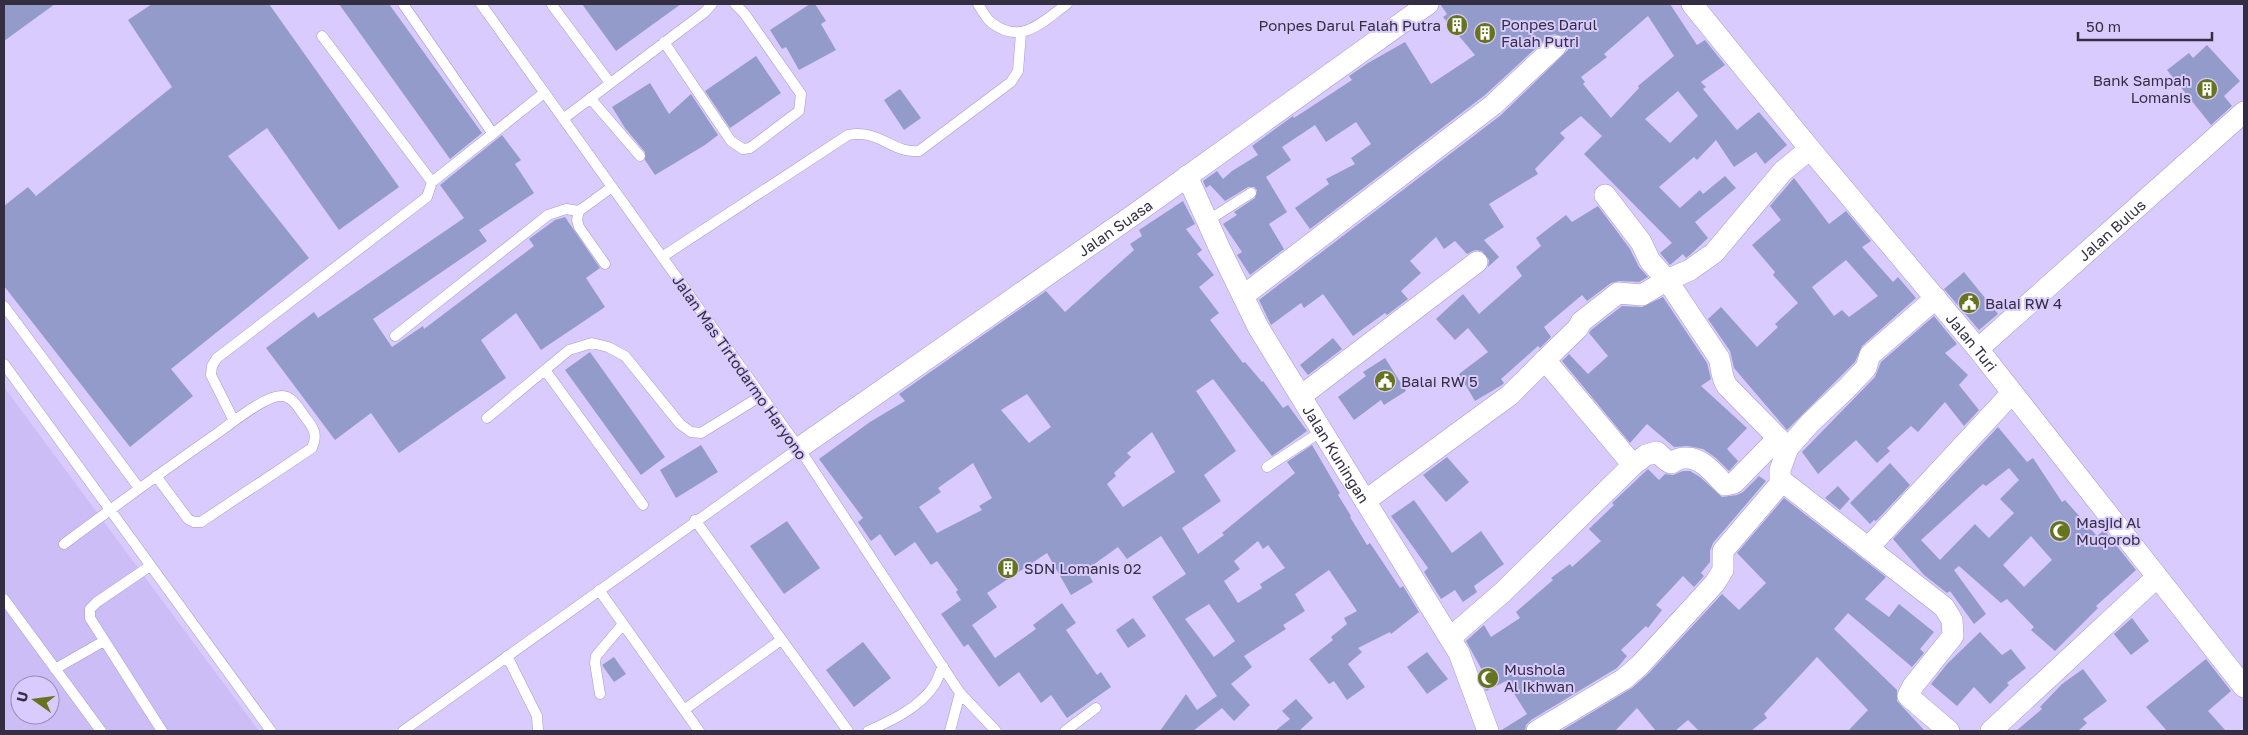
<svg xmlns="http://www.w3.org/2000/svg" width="2248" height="735" viewBox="0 0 2248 735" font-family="'Golos Text',sans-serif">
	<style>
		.built { fill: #cdbdf7; fill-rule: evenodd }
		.building { fill: #939bcb; fill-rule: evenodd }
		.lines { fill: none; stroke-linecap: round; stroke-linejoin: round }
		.service-casing { stroke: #a899ca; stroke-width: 11 }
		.minor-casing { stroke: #a899ca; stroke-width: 22 }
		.service { stroke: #fff; stroke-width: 10 }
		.minor { stroke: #fff; stroke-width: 21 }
		.labels { text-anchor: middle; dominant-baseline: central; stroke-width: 4; stroke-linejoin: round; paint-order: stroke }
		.poi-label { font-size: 15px; fill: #342e42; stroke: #d9cbfe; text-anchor: start }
		.street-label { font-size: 15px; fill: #342e42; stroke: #d9cbfe }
	</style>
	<rect width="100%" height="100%" fill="#d9cbfe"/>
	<path class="built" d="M4 387 259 731H4ZM20 685H50V715H20Z"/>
	<path class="building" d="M4 4H55L4 41Z
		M152 4H269L399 187 339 230 267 128 228 156 309 258 171 369 193 396 130 447 4 286V206L28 187 36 196 172 87 128 20Z
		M339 4H389L482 133 450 159Z
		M582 4H681L616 51Z
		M810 4H815L826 21 821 24 836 50 799 70 786 47 782 49 770 30Z
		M1440 4H1670L1697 45 1705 40 1725 65 1701 82 1706 87 1703 89 1737 130 1759 112 1787 145 1765 164 1756 152 1734 167 1716 140 1697 160 1694 157 1659 187 1680 208 1700 190 1703 194 1725 176 1736 188 1695 222 1708 238 1691 254 1686 258 1683 254 1670 265 1660 253 1672 243 1584 154 1602 136 1581 116 1560 133 1565 138 1535 169 1538 174 1489 204 1504 227 1484 240 1499 257 1488 267 1489 260 1482 251 1475 250 1467 254 1455 241 1444 249 1436 237 1410 261 1421 273 1401 291 1408 299 1387 315 1385 313 1353 336 1323 294 1304 308 1301 303 1271 325 1259 300 1501 115 1568 50V44L1565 37 1554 34 1548 37 1485 95 1310 229 1295 208 1329 184 1326 179 1355 164 1351 158 1371 144 1356 122 1326 142 1315 125 1282 147 1291 160 1266 177 1287 212 1269 224 1284 249 1250 275 1237 255 1242 252 1223 224 1237 215 1234 212 1255 198 1257 190 1254 187H1248L1225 201 1210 185 1206 188 1203 181 1217 171 1223 179 1232 171 1258 155 1252 146 1293 116 1294 118 1352 80 1349 76 1368 63 1405 42 1431 84 1475 55 1443 17 1447 14ZM1648 16 1674 56 1638 86 1639 88 1611 118 1583 84 1585 82 1581 77 1607 57 1604 54ZM1678 91 1698 116 1670 143 1645 119Z
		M2207 45 2240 81 2224 96 2232 106 2211 125 2167 70 2189 53 2193 58Z
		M756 56 781 93 730 128 705 91Z
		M650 83 669 114 691 94 718 135 705 145 655 175 645 160V152L625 128 612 107Z
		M900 89 921 118 904 130 884 100Z
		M502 135 521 160 515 164 534 193 479 230 487 241 373 319 392 347 423 326 424 329 534 246 529 239 555 220 565 217 600 268 586 278 605 307 541 350 516 313 481 340 506 378 399 453 371 413 335 440 266 348 314 312 318 318 464 218 440 185Z
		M1794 178 1829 224 1846 211 1871 241 1862 247 1893 282 1898 277 1916 298 1862 346 1855 362 1787 430 1734 368 1730 351 1708 319 1721 307 1757 347 1778 327 1775 324 1798 303 1773 275 1775 272 1752 245 1781 220 1770 206ZM1846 260 1878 296 1849 317 1842 310 1834 316 1812 287Z
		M1183 201 1195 224 1186 229 1202 250 1197 254 1214 275 1199 287 1219 313 1210 320 1243 363 1245 362 1262 382 1263 381 1283 408 1288 405 1307 431 1272 456 1213 379 1196 391 1236 451 1204 475 1221 501 1182 528 1198 554 1224 535 1222 533 1295 473 1287 462 1312 445 1340 493 1338 495 1351 516 1350 517 1367 545 1370 543 1400 588 1403 586 1419 612 1391 634 1390 632 1358 648 1362 652 1348 664 1365 687 1347 700 1334 681 1329 684 1309 659 1333 640 1331 637 1347 624 1344 618 1357 611 1329 570 1295 594 1305 611 1283 625 1286 629 1244 656 1252 667 1231 684 1250 705 1234 721 1222 708 1193 731H1160L1186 694 1197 710 1217 696 1152 597 1186 574 1161 536 1127 559 1118 547 1086 570 1093 582 1071 595 1047 553 987 593 997 607 972 625 995 658 1036 629 1033 625 1062 603 1076 623 1066 630 1097 675 1101 672 1111 687 1067 718 1051 695 1041 703 1019 672 999 687 968 644 964 647 941 614 961 600 956 592 958 590 937 561 931 565 915 542 895 556 880 534 871 541 858 522 863 518 819 459 870 422 905 401 899 394 1046 291 1065 312 1134 250 1130 244 1142 236 1139 230ZM1027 394 1051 427 1029 443 1001 410ZM1152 432 1175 472 1123 507 1107 484 1116 476 1114 473 1131 457 1127 453ZM973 463 992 498 979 506 982 510 937 533 919 507 941 492 938 488ZM1258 541 1263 549 1268 545 1285 568 1260 584 1262 588 1238 603 1224 581 1240 569 1234 561ZM1209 604 1235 641 1214 657 1185 619Z
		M1598 206 1630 249 1639 267 1648 277 1639 282 1619 281 1611 283 1587 301 1582 295 1544 327 1551 337 1540 348 1538 346 1501 379 1504 383 1502 385 1475 401 1459 374 1488 352 1468 328 1455 340 1436 319 1463 294 1479 314 1522 276 1516 267 1541 246 1536 238 1566 215 1572 222Z
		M1964 272 1998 314 1979 330 1944 289Z
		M1663 297 1707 363 1711 379 1701 386 1747 428 1727 449 1738 461 1729 471 1716 458 1703 449 1688 446 1674 447 1647 424 1630 443 1562 361 1569 354 1588 374 1608 356 1589 333 1591 330 1622 306 1642 307Z
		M1934 316 1957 344 1945 353 1968 375 1959 385 1979 410 1964 426 1945 402 1918 432 1911 426 1887 448 1890 451 1877 463 1856 440 1818 474 1802 452 1875 377 1881 362Z
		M1333 338 1342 349 1308 375 1300 365Z
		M590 352 665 457 641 475 565 370Z
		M1385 358 1406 391 1384 405 1381 400 1354 420 1338 397 1366 376 1363 372Z
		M1998 427 2027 462 2033 458 2062 502 2065 500 2097 536 2104 530 2136 570 2096 606 2098 608 2055 651 2031 630 2034 627 2007 599 2001 603 1959 566 1954 570 1986 614 1974 624 1950 591 1947 593 1924 575 1893 539ZM2009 468 2019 480 2000 499 2014 513 1989 538 1975 524 1940 560 1921 540 1983 484 1986 486ZM2031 536 2052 560 2024 587 2003 565Z
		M701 445 718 472 676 498 660 470Z
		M1447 457 1469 482 1446 502 1423 475Z
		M1890 463 1910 485 1876 521 1874 520 1870 524 1850 503Z
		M1648 469 1659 480 1665 474 1673 475 1683 471H1690L1700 477 1722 497 1737 495 1743 492 1759 476 1766 481 1713 543 1710 551V562L1701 573 1704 576 1694 587 1683 576 1656 605 1662 610 1648 628 1646 626 1621 650 1627 656 1617 668 1531 720 1526 725 1525 731H1500L1527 714 1506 681 1486 691 1479 671 1482 670 1466 641 1484 625 1491 637 1520 618 1516 612 1553 580 1551 578 1570 564 1572 567 1601 541 1589 529 1614 505 1612 503Z
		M1838 486 1850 499 1840 510 1825 498Z
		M1784 498 1886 577 1865 599 1889 617 1899 604 1934 632 1920 649 1924 653 1912 667 1848 613 1834 629 1897 690V701L1925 731H1848L1868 710 1817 657 1764 714 1767 718 1751 731H1699L1688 720 1675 731H1656L1637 708 1615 731H1561L1632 688 1649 673 1722 594 1739 610 1766 583 1737 553Z
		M1414 500 1452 553 1481 531 1504 564 1474 586 1477 592 1463 602 1455 590 1441 599 1424 572 1428 568 1391 516Z
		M787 521 820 568 784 594 750 546Z
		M1133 618 1146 636 1128 648 1116 630Z
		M2132 618 2149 641 2131 655 2114 634Z
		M1980 632 2002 655 2011 649 2026 668 2007 683 2009 685 1990 704 1974 687 1957 706 1931 684 1947 664Z
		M863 642 891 678 854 707 826 670Z
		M1427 652 1448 679 1427 694 1407 667Z
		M614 657 626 674 614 682 602 665Z
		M2206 659 2231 691 2208 711 2226 731H2167L2146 707Z
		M2083 669 2107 701 2083 719 2087 723 2078 731H2016L2042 709 2040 707 2062 684Z
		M1296 699 1313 718 1299 731H1275L1290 719 1282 711Z"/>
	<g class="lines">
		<g class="service-casing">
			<path id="service" d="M403 4 493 134
				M481 4 799 448 960 693 996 731
				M978 4C982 10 986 19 992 23 1022 46 1043 21 1067 4
				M552 5 610 83
				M322 36 432 182 544 93
				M664 42 731 141 743 149 750 148 799 111 801 94 744 13 735 4
				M590 98 640 156
				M563 119 705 12 712 4
				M1207 221 1251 193
				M662 257 848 135C881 129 892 154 919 151L1011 82 1018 71 1021 33
				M605 264 579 227 577 220 579 211 612 187
				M4 306 139 488
				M395 336 548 215 566 209 579 211
				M4 364 271 731
				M545 370 643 505
				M487 418 569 350 592 343 608 347 625 356 680 424 691 432 701 433 761 396
				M234 421 211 375 212 366 217 358 427 197 432 182
				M1267 467 1322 431
				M695 520 848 731
				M64 544C115 506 166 469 219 432 233 422 265 396 281 396 292 395 299 409 305 417 314 428 318 435 312 448L201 522H194L188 519 156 476
				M150 566 97 602 90 609V618L162 731
				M599 590 699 731
				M4 599 101 731
				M507 656 537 716 538 731
				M55 669 104 641
				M600 694 595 663 596 656 623 624
				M684 710 781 640
				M403 731 799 448
				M868 731C891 721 921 707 935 684 938 679 940 672 943 666
				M950 731 960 693
				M1065 731 1096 708"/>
		</g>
		<g class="minor-casing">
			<g id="minor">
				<path id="s1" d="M1692 4 1810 149 1978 349 2244 687"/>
				<path id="s2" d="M1187 176 1219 247 1258 327 1459 653 1488 731"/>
				<path d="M1243 296 1493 105 1556 46"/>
				<path id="s3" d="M1978 349 2244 112"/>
				<path d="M1545 360 1578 328 1581 322 1618 293 1642 295 1667 280 1650 261 1641 242 1605 195"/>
				<path d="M1301 396 1477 262"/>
				<path d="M1778 438 1727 386C1721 377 1722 368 1719 358L1667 280 1690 270 1714 253 1783 171 1810 149"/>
				<path id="s4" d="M799 448 1139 211 1428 4"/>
				<path d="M1781 480 1944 607 1952 620 1953 636 1913 686 1908 696 1949 731"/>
				<path d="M1365 501 1510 395 1545 360 1633 465"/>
				<path d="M1868 548 2012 393"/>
				<path d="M1450 638 1503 592 1633 465 1646 455 1657 452C1679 473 1667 457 1687 458 1703 458 1715 475 1725 485L1734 483 1778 438 1788 448"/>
				<path d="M1537 731 1624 679 1640 665 1715 583 1723 570V551L1780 484V470L1788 448 1810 423 1846 389 1866 368 1870 355 1936 298"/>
				<path d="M1991 731 2157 577"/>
			</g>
		</g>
		<use href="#service" class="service"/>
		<use href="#minor" class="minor"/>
	</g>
	<defs>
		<g id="building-disc" transform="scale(1.125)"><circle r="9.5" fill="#67741f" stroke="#d9cbfe"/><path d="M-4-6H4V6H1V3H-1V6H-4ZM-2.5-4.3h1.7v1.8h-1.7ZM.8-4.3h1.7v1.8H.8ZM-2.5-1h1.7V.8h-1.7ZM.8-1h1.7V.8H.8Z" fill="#fff"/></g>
		<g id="civic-disc" transform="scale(1.125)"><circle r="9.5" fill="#67741f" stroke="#d9cbfe"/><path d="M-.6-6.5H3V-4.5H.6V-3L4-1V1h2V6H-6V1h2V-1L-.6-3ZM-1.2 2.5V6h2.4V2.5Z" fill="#fff"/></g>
		<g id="mosque-disc" transform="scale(1.125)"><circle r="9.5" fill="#67741f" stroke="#d9cbfe"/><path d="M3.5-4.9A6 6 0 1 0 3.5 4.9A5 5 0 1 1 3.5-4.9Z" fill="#fff"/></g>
	</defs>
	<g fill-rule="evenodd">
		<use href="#building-disc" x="1457" y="25"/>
		<use href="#building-disc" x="1485" y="33"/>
		<use href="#building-disc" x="2207" y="89"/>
		<use href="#civic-disc" x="1969" y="303"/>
		<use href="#civic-disc" x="1385" y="381"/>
		<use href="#mosque-disc" x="2060" y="531"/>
		<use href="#building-disc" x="1008" y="568"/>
		<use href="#mosque-disc" x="1488" y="678"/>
	</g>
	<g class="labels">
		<g class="poi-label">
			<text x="1501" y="24">Ponpes Darul<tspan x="1501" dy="17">Falah Putri</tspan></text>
			<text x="1441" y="25" text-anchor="end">Ponpes Darul Falah Putra</text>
			<text x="2191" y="80" text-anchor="end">Bank Sampah<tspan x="2191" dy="17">Lomanis</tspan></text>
			<text x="1985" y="303">Balai RW 4</text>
			<text x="1401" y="381">Balai RW 5</text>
			<text x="2076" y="522">Masjid Al<tspan x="2076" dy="17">Muqorob</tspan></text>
			<text x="1024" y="568">SDN Lomanis 02</text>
			<text x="1504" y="669">Mushola<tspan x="1504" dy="17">Al Ikhwan</tspan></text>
		</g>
		<g class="street-label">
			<text stroke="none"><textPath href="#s4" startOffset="385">Jalan Suasa</textPath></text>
			<text stroke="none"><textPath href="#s3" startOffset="179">Jalan Bulus</textPath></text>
			<text stroke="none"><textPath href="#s1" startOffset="439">Jalan Turi</textPath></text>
			<text transform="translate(740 367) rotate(55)">Jalan Mas Tirtodarmo Haryono</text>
			<text stroke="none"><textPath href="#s2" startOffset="316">Jalan Kuningan</textPath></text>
		</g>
	</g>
	<rect width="2248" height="735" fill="none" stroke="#342e42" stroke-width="10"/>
	<g transform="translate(35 700) rotate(284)"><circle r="24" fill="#d9cbfe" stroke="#978cb3"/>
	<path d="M0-4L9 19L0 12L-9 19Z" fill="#67741f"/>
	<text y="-8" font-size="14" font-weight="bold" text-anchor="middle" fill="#342e42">U</text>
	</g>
	<path d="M2078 32v8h134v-8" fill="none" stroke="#342e42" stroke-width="2.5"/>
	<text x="2086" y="32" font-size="15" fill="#342e42" stroke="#d9cbfe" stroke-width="4" paint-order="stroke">50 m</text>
</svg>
